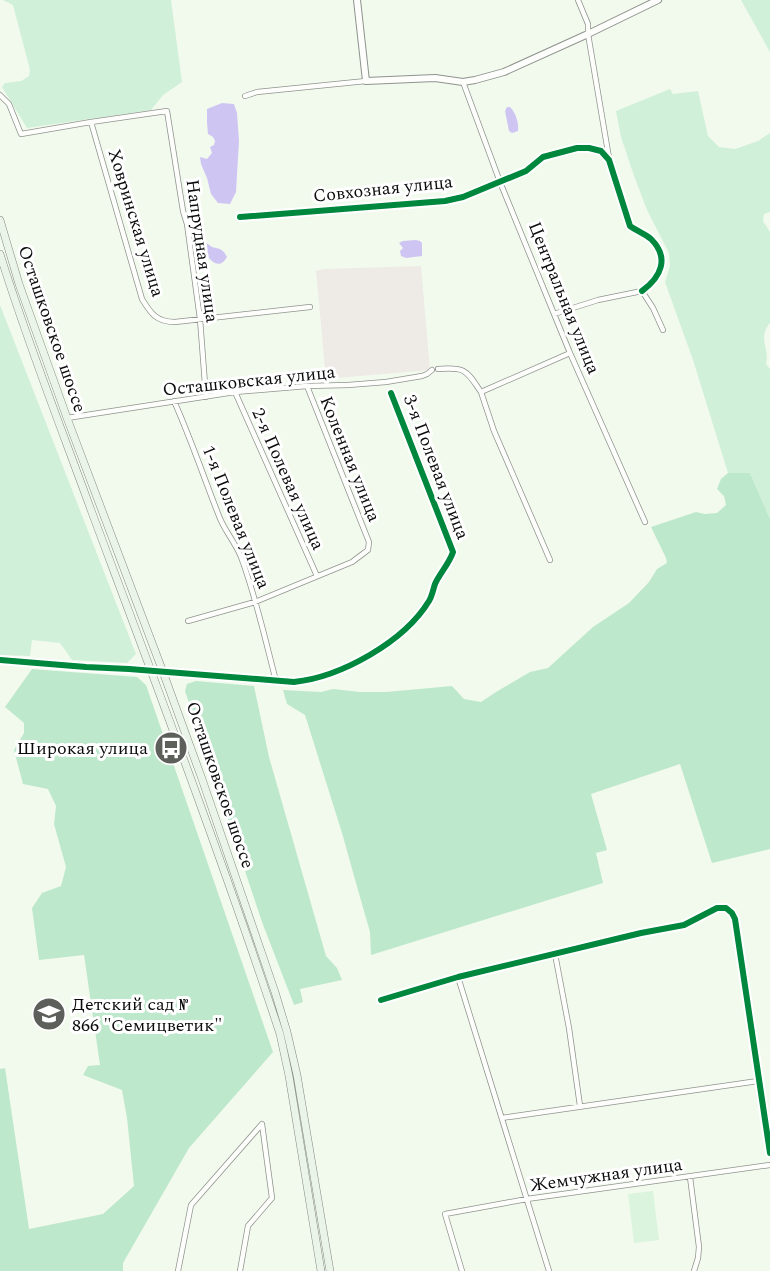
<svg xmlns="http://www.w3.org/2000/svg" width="770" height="1271" viewBox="0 0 770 1271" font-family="Spectral,serif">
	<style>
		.industrial { fill: #eeebe7 }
		.green { fill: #d0f0d9 }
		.forest { fill: #bee8cc }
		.pitch { fill: #daf4dd }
		.water { fill: #cfc5f3 }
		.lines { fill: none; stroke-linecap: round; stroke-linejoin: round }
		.minor-casing { stroke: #8f938d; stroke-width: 6 }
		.tertiary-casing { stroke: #8f938d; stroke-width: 8 }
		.secondary-casing { stroke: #868984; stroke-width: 8 }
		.minor { stroke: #fdfefc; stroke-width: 4.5 }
		.tertiary { stroke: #fdfefc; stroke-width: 6 }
		.secondary { stroke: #ebf4e8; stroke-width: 7 }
		.cycleway-casing { stroke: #fff; stroke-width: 10 }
		.cycleway { stroke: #00873e; stroke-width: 6 }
		.labels { text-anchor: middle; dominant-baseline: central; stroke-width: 6; stroke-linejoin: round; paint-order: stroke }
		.street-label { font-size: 18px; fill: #0b0b0b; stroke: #fff }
		.poi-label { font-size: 18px; fill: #0b0b0b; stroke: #fff; text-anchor: end }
	</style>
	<rect width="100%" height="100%" fill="#f2faee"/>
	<path class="industrial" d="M421 266 430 370 326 379 316 271 324 269Z"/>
	<path class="green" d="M3 0H171L182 82 163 95 151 110 27 128 2 87 5 83 21 81 29 76 30 70 13 5Z
		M741 0H770V52Z
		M670 89 673 94 698 91 708 136 719 147 735 149 758 141 770 133V212L764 214 763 221 770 232V323C757 339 770 347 766 364L770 369V519L750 473H728L693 360 665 282 670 266 669 253 647 210 633 173 621 137 616 111Z
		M0 305 136 654 127 663 72 660 60 643 32 640 30 656 0 655Z"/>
	<path class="forest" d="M728 473H750L770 519V849L712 863 680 764 591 794 607 850 596 853 603 883 371 955 370 932 356 883 342 833 305 715 287 704 283 690 321 692 333 689 360 692H386L452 686 464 699 481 702 496 692 530 672 548 668 593 627 629 603 649 582 657 569 667 563 666 558 651 527 696 512 705 514 717 513 726 505 724 496 717 489 721 479Z
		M32 669 137 677 146 685 273 1052 189 1148 123 1263V1271H0V1069L5 1068 29 1229 103 1214 134 1186 127 1118 122 1090 83 1075 88 1066 100 1065 84 955 39 960 32 908 42 893 61 886 66 867 54 824 56 806 48 789 23 784 14 750 24 733V723L5 707Z
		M196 681 254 686 269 757 326 956 337 968 342 980 300 989 303 1002 294 1005 262 922 185 691 187 684Z"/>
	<path class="pitch" d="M653 1191 659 1240 634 1243 628 1194Z"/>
	<path class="water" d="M222 103 234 104 237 113 239 141 236 192 230 204 218 203 211 194 207 178 201 164 200 157 207 159 212 153 210 147 214 145 215 141 213 137 208 134 207 123V109Z
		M507 107H510C516 113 519 123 518 131L512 133 509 131 505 111Z
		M416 240 420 241 422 243V256L406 258 401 256 400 251 403 248 399 243 403 241Z
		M205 242 212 247 220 249 224 252 227 257C218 273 206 257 203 246Z"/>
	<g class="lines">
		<g class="minor-casing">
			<path id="minor" d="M578 0 588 24V34L609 158
				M463 82 500 182 570 353 645 522
				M0 95 9 104 21 134 91 122 167 111 183 211 187 224 200 319 206 397
				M245 96 257 92 366 81
				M91 122 142 299C151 314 157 322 175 322L310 307
				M240 217 445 201 463 197 526 171 543 157 577 148H589L601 151 609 160 630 226C637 231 645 234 651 239 670 258 661 277 642 291
				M554 314 598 300 642 291 653 308 663 330
				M438 369C466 367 466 370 481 392L570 353
				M235 392 317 576
				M481 392 494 431 550 560
				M174 401C191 439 204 478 219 516 224 530 235 542 241 557 256 597 265 639 276 681
				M67 418 235 392 307 386 348 385 386 382 422 376 427 374 432 370
				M188 621 255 602 352 562 368 550 369 542 307 386
				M0 660 86 667 129 669 294 682C341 677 404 642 429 601 432 596 433 590 435 584 440 573 449 564 453 552L391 393
				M555 954 569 1028 580 1106
				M458 977 549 1271
				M381 1000 458 977 641 933 684 925 717 908H726L732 913 735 919 770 1153
				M502 1118 758 1081
				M690 1177 699 1247 698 1258 694 1271
				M178 1271 191 1205 262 1124 272 1198 248 1226 240 1271
				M462 1271 445 1214 527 1199 770 1165"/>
		</g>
		<g class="tertiary-casing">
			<path id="tertiary" d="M357 0 366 81 435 78 463 82 475 80 504 72 588 34 658 0"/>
		</g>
		<g class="secondary-casing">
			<path id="secondary" d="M0 220 19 284 67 418 163 672 202 779 275 992 287 1032 297 1075 330 1271
				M0 254C27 341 60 425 91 510 156 684 222 858 280 1034L289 1076 321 1271"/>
		</g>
		<use href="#minor" class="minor"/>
		<use href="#tertiary" class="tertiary"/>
		<use href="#secondary" class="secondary"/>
		<g class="cycleway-casing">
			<path id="cycleway" d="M240 217 445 201 463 197 526 171 543 157 577 148H589L601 151 609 160 630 226C637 231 645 234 651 239 670 258 661 277 642 291
				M0 660 86 667 129 669 294 682C341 677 404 642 429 601 432 596 433 590 435 584 440 573 449 564 453 552L391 393
				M381 1000 458 977 641 933 684 925 717 908H726L732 913 735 919 770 1153"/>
		</g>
		<use href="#cycleway" class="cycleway"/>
	</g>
	<defs>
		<g id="bus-disc" transform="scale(1.725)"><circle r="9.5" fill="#5c5f5a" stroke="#fff"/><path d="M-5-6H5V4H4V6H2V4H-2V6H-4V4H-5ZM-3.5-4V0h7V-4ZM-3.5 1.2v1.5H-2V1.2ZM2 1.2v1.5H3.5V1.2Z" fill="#fff"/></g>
		<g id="school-disc" transform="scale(1.725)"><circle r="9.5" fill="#5c5f5a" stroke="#fff"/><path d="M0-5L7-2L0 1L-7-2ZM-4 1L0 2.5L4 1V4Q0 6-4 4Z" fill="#fff"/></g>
	</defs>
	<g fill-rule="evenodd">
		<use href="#bus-disc" x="171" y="748"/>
		<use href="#school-disc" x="49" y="1014"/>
	</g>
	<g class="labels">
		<g class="street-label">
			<text transform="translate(383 189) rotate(-6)">Совхозная улица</text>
			<text transform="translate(136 223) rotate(73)">Ховринская улица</text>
			<text transform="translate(202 251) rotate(82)">Напрудная улица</text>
			<text transform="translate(564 298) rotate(68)">Центральная улица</text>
			<text transform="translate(52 329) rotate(71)">Осташковское шоссе</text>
			<text transform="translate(249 381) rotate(-6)">Осташковская улица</text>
			<text transform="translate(350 459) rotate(68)">Коленная улица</text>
			<text transform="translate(436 467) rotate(69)">3-я Полевая улица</text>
			<text transform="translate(288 479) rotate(66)">2-я Полевая улица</text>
			<text transform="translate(236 517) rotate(68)">1-я Полевая улица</text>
			<text transform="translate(220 785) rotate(71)">Осташковское шоссе</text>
			<text transform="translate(606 1175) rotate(-8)">Жемчужная улица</text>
		</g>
		<g class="poi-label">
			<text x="148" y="748">Широкая улица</text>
			<text x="72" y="1004" text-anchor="start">Детский сад №<tspan x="72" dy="21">866 "Семицветик"</tspan></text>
		</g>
	</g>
</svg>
